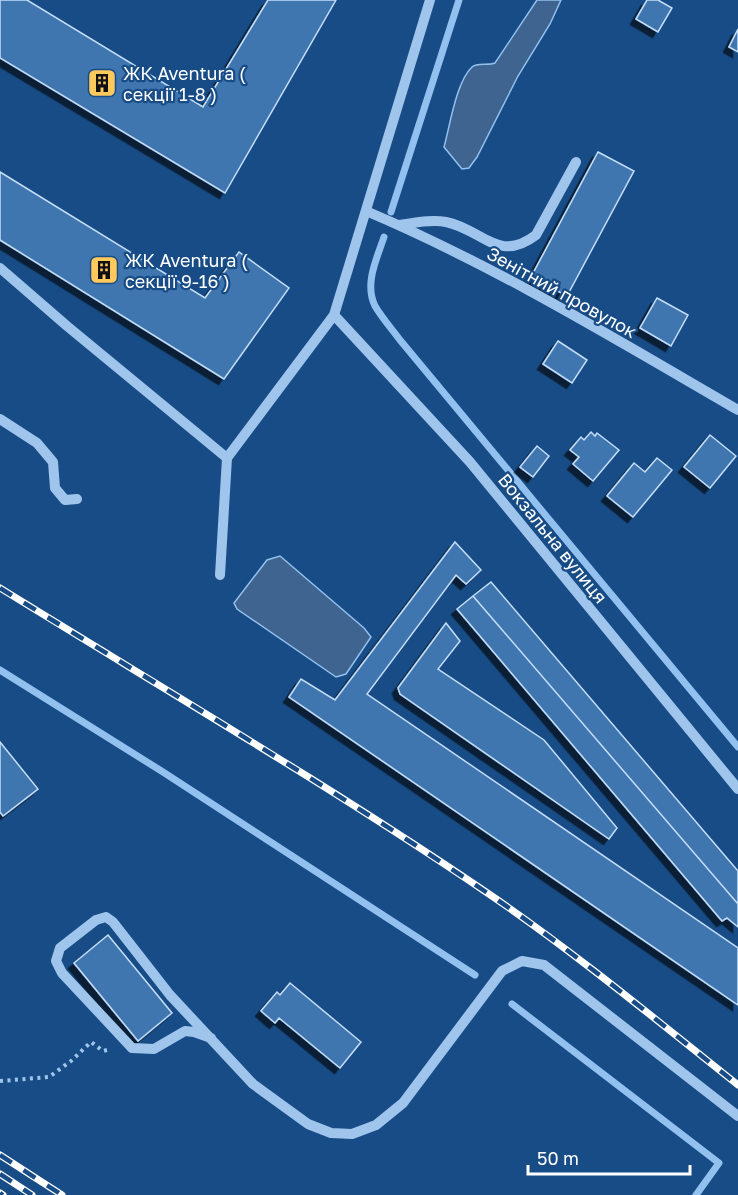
<svg xmlns="http://www.w3.org/2000/svg" width="738" height="1195" viewBox="0 0 738 1195" font-family="'Golos Text',sans-serif">
	<style>
		.water { fill: #3e648f; stroke: #92c0ef; stroke-width: 1.5 }
		.lines { fill: none; stroke-linecap: round; stroke-linejoin: round }
		.stream { stroke: #92c0ef; stroke-width: 7 }
		.building { fill: #4176b0; stroke: #c4def9; stroke-width: 1.5; filter: url(#shadow) }
		.path { stroke: #9fc5ed; stroke-width: 4; stroke-dasharray: 3 4.5; stroke-linecap: butt }
		.minor { stroke: #9fc5ed; stroke-width: 10 }
		.rail-casing { stroke: #fff; stroke-width: 7 }
		.rail { stroke: #184c86; stroke-width: 4.5; stroke-dasharray: 14; stroke-linecap: butt }
		.labels { text-anchor: middle; dominant-baseline: central; stroke-width: 4.5; stroke-linejoin: round; paint-order: stroke }
		.poi-label { font-size: 18px; fill: #fff; stroke: #184c86; text-anchor: start }
		.street-label { font-size: 18px; fill: #fff; stroke: #184c86 }
	</style>
	<defs>
		<filter id="shadow"><feDropShadow dx="-5.5" dy="5.5" stdDeviation="0" flood-color="#0009"/></filter>
	</defs>
	<rect width="100%" height="100%" fill="#184c86"/>
	<path class="water" d="M537 0H561L550 24 518 76 477 157 469 168 462 169 444 147C450 126 456 82 472 67 477 62 488 66 495 63Z
		M280 556 364 628 371 637 346 674 336 677 237 609 234 603 267 560Z"/>
	<g class="lines">
		<path class="stream" d="M391 212 459 0
			M384 237C377 258 364 284 375 306 382 318 392 329 400 340L738 747
			M0 670 163 772 475 975
			M512 1004 719 1163 696 1195"/>
	</g>
	<path class="building" d="M0 0H27L203 107 268 0H336L225 193 0 58Z
		M647 0H658L672 8 658 32 636 19Z
		M738 29V52L729 47Z
		M598 152 634 171 567 296 531 277Z
		M0 172 205 298 239 252 289 288 224 379 0 240Z
		M657 298 688 315 671 346 640 328Z
		M558 341 587 360 572 383 543 364Z
		M591 432 595 436 597 433 619 450 593 481 573 464 579 457 570 450 581 437 584 440Z
		M710 435 736 456 710 488 684 467Z
		M537 446 549 456 533 477 520 467Z
		M657 458 672 470 633 517 607 496 634 463 645 472Z
		M455 542 481 570 466 584 456 575 367 694 738 948V1005L289 697 301 679 335 700Z
		M491 582 738 871V904L473 596Z
		M473 596 738 904V927L727 918 722 921 457 609Z
		M446 623 460 641 438 669 544 740 617 828 609 839 400 694 398 688Z
		M0 742 38 789 3 816 0 812Z
		M108 935 172 1013 138 1041 74 963Z
		M290 983 361 1042 340 1068 279 1018 275 1023 261 1011 277 992 280 995Z"/>
	<g class="lines">
		<path class="path" d="M0 1081 49 1077 71 1061 91 1042 103 1051 111 1049"/>
		<path class="minor" d="M366 211C496 266 617 340 738 410
			M399 225C414 223 431 219 446 222 482 229 498 264 536 235L576 162
			M0 268 67 326 227 458
			M334 315 470 462 738 789
			M0 419 37 443 53 462 55 488 65 500 77 499
			M220 575 227 458 334 315 430 0
			M211 1038 194 1032 185 1031 154 1049 132 1048 62 973 56 961 60 948 96 920 106 917 113 922 170 995 253 1084 308 1124 331 1133 352 1134 376 1125 403 1103 502 971 522 961 544 965 738 1116"/>
		<g class="rail-casing">
			<path id="rail" d="M0 588C162 688 328 785 486 892 573 951 655 1019 738 1085
				M0 1155 62 1195
				M0 1174 32 1195
				M0 1193 3 1195"/>
		</g>
		<use href="#rail" class="rail"/>
	</g>
	<defs>
		<g id="building-square" transform="scale(1.5)"><rect x="-9" y="-9" width="18" height="18" rx="4" fill="#ffca5b" stroke="#184c86"/><path d="M-4-6H4V6H1V3H-1V6H-4ZM-2.5-4.3h1.7v1.8h-1.7ZM.8-4.3h1.7v1.8H.8ZM-2.5-1h1.7V.8h-1.7ZM.8-1h1.7V.8H.8Z" fill="#111"/></g>
	</defs>
	<g fill-rule="evenodd">
		<use href="#building-square" x="102" y="83"/>
		<use href="#building-square" x="104" y="270"/>
	</g>
	<g class="labels">
		<g class="poi-label">
			<text x="123" y="73">ЖК Aventura (<tspan x="123" dy="21">секції 1-8 )</tspan></text>
			<text x="125" y="260">ЖК Aventura (<tspan x="125" dy="21">секції 9-16 )</tspan></text>
		</g>
		<g class="street-label">
			<text transform="translate(562 292) rotate(29)">Зенітний провулок</text>
			<text transform="translate(553 538) rotate(51)">Вокзальна вулиця</text>
		</g>
	</g>
	<path d="M528 1165v9h162v-9" fill="none" stroke="#ffffff" stroke-width="3"/>
	<text x="537" y="1165" font-size="18" fill="#ffffff" stroke="#184c86" stroke-width="4.5" paint-order="stroke">50 m</text>
</svg>
